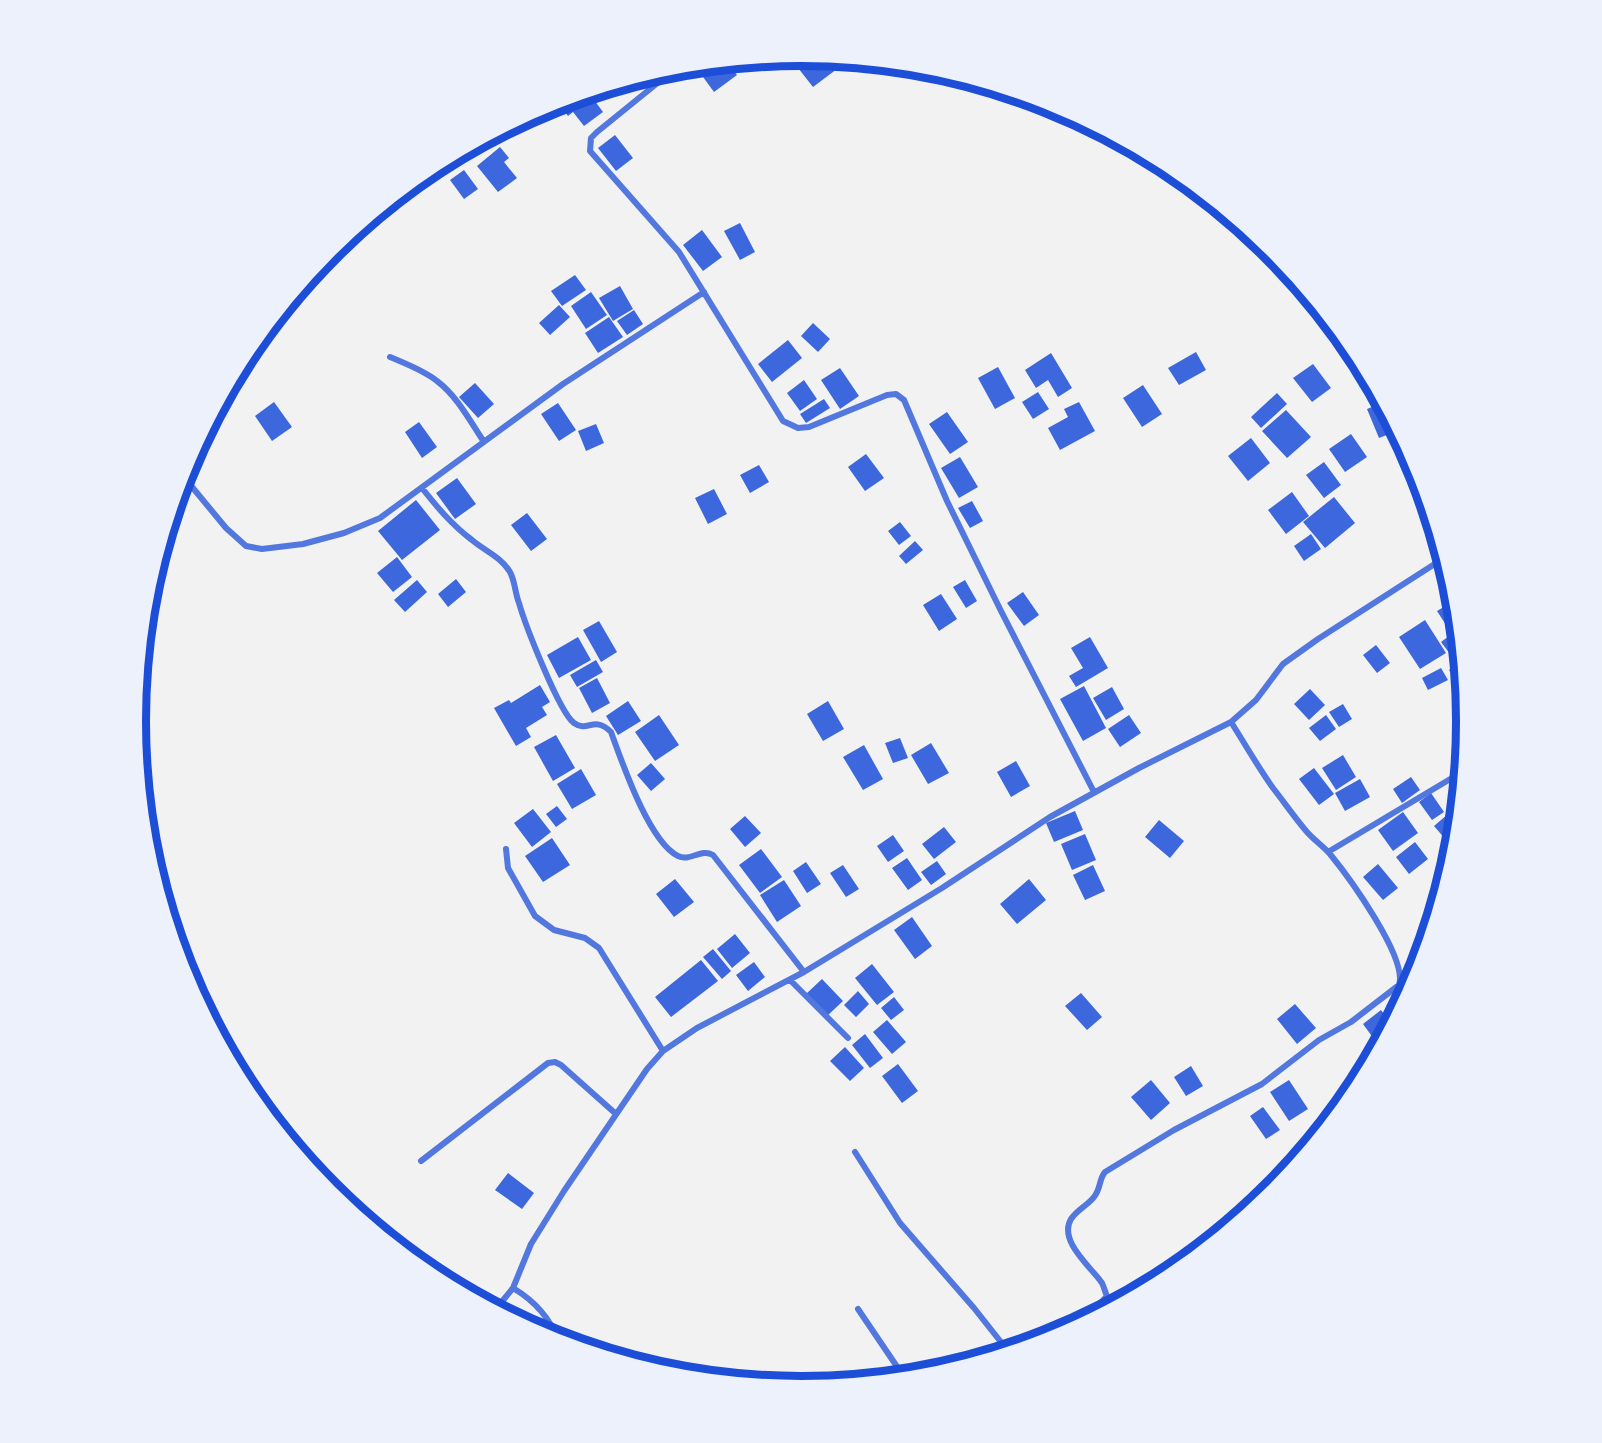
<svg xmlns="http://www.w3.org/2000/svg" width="1602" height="1443" viewBox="0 0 1602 1443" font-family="Literata,serif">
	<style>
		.building { fill: #3d67dc }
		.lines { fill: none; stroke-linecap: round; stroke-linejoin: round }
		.minor { stroke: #5277de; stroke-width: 6 }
		.rim { fill: none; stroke: #1d4ed8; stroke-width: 8 }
	</style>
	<rect width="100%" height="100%" fill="#f2f2f2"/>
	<path class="building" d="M795 56 828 58 837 69 813 87 791 59Z
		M723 63H728L737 75 714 92 695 66Z
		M589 93 603 112 584 126 573 112 568 116 558 103Z
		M615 135 633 158 616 171 598 148Z
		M500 147 509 158 504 162 517 178 498 192 477 166Z
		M464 170 478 189 464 199 450 180Z
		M740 223 755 252 740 260 724 231Z
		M702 230 722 257 703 271 683 245Z
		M575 275 586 290 562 306 551 291Z
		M620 286 633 309 613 321 599 298Z
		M591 292 607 315 586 329 571 306Z
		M559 305 570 317 550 335 539 323Z
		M634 310 643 324 627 335 617 321Z
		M609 317 623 337 598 353 585 333Z
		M813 323 830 339 818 352 801 336Z
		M788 340 802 358 772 382 758 364Z
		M1196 352 1206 370 1179 385 1168 368Z
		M1051 353 1072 388 1058 397 1048 380 1036 388 1025 370Z
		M1313 364 1331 388 1312 402 1293 378Z
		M998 367 1015 398 995 409 978 378Z
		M840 368 859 396 840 409 821 380Z
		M804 380 817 399 800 411 787 393Z
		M475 383 494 404 478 418 459 397Z
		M1143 385 1162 414 1142 427 1123 398Z
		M1038 392 1049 409 1033 419 1022 402Z
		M1277 393 1287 404 1261 428 1251 417Z
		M824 399 830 408 806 423 800 414Z
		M274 402 292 427 272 441 255 416Z
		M1079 402 1095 431 1060 450 1048 428 1068 417 1064 409Z
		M558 403 576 430 559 441 541 414Z
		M1382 403 1397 431 1379 438 1367 409Z
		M1286 410 1311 437 1287 458 1262 431Z
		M947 412 968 442 950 454 929 424Z
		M419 422 437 447 422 458 405 432Z
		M596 424 604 443 586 451 578 431Z
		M1351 434 1367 457 1345 472 1329 449Z
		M1251 438 1270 463 1248 481 1228 456Z
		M866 454 884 478 865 491 848 467Z
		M960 457 978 487 959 498 941 468Z
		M1324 462 1341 485 1324 498 1306 475Z
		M759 465 769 482 750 493 740 475Z
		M457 478 476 504 455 519 436 493Z
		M714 489 727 514 708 524 695 498Z
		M1292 492 1309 516 1286 534 1268 510Z
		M1334 497 1355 523 1325 548 1303 522Z
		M416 500 440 530 402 560 378 531Z
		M972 501 983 521 970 528 958 508Z
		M527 513 547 539 531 551 511 525Z
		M900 522 911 536 899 545 888 531Z
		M1311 534 1321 549 1304 561 1294 546Z
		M915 541 923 550 906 564 899 556Z
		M397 557 412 577 393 592 377 573Z
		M456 579 466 592 448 607 438 594Z
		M417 580 427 592 405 612 394 600Z
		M965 580 977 601 966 608 953 587Z
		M1023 592 1039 615 1024 626 1007 603Z
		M941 594 957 619 939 631 923 605Z
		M1452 602 1456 608 1457 617 1446 625 1437 611Z
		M1425 620 1446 653 1420 669 1399 637Z
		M599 621 617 652 601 662 583 630Z
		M1453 633 1459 643 1461 658 1456 662 1441 642Z
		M578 637 591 660 559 678 547 655Z
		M1090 637 1108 668 1076 687 1069 676 1083 668 1071 648Z
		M1376 645 1390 663 1377 673 1363 655Z
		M596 660 603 672 577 687 570 675Z
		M1461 662 1464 695 1449 670Z
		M1441 668 1448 680 1428 690 1422 678Z
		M597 678 610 703 592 713 579 688Z
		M540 685 550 702 542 707 547 715 526 728 531 737 516 746 494 708 509 700 511 703Z
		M1084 686 1106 728 1083 741 1060 699Z
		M1112 687 1124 709 1106 720 1093 698Z
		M1310 689 1325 705 1309 720 1294 704Z
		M628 701 641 721 618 735 606 716Z
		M828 701 844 729 823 741 807 714Z
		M1343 704 1352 719 1339 727 1329 712Z
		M659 715 679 745 655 761 635 732Z
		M1129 715 1141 733 1120 747 1108 729Z
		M1326 715 1336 729 1320 741 1309 728Z
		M556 735 575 768 553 781 534 747Z
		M900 738 908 758 893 763 885 743Z
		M931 743 949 773 928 784 911 755Z
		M864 745 883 779 863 790 843 757Z
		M1343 755 1356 777 1336 790 1322 768Z
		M1016 761 1030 786 1011 797 997 772Z
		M651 763 665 779 651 791 637 775Z
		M1314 768 1334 794 1319 805 1299 779Z
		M581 769 596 795 572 809 557 784Z
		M1411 777 1420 790 1402 803 1393 789Z
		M1360 779 1370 797 1345 811 1335 793Z
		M1431 793 1444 812 1432 820 1419 802Z
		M557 806 567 819 556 827 546 814Z
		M533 809 551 832 532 847 514 823Z
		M1075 811 1083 830 1054 842 1046 823Z
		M1403 812 1418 833 1393 851 1378 830Z
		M1448 814 1457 824 1455 844 1452 847 1434 826Z
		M745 816 761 833 745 847 730 829Z
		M1159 820 1184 841 1170 858 1145 837Z
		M944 827 956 842 934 859 922 844Z
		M1085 834 1096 860 1072 870 1061 844Z
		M893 835 904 851 888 862 877 846Z
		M552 838 570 865 543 882 525 856Z
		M1415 842 1428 859 1409 874 1396 857Z
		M761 849 782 877 760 893 739 865Z
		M907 858 922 880 908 890 892 868Z
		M937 861 946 874 931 885 921 872Z
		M806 862 821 884 807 893 793 871Z
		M1378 864 1398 888 1383 900 1363 877Z
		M843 865 859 889 846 897 830 873Z
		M1093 865 1105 891 1085 900 1073 875Z
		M675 879 694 902 674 917 656 894Z
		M1029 879 1046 900 1017 924 1000 904Z
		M784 880 801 906 777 922 760 895Z
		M912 917 932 946 915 959 894 930Z
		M735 934 750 953 732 968 717 949Z
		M713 949 731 971 722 979 703 957Z
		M701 960 718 981 671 1017 655 997Z
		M754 962 765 977 748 991 736 975Z
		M872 964 894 992 877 1005 855 978Z
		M822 979 843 1001 827 1016 806 994Z
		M858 991 869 1004 856 1017 844 1005Z
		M1081 993 1102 1017 1087 1030 1065 1006Z
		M894 997 904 1010 891 1020 881 1008Z
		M1295 1004 1316 1028 1297 1044 1277 1019Z
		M1381 1010 1391 1023 1379 1046 1363 1024Z
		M887 1020 906 1042 892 1054 873 1032Z
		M865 1034 883 1058 870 1068 852 1045Z
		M845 1047 864 1068 850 1081 830 1061Z
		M898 1064 918 1091 902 1103 882 1076Z
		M1191 1066 1203 1086 1186 1096 1174 1077Z
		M1151 1080 1170 1103 1151 1120 1131 1097Z
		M1289 1080 1308 1109 1289 1121 1270 1092Z
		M1263 1107 1280 1130 1266 1139 1250 1116Z
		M508 1173 534 1193 522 1209 495 1190Z"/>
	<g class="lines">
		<path class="minor" d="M676 68 597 132 591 138 590 151 679 252 783 421 798 428 809 427 887 395 896 394 904 400 947 501 1001 611 1094 792
			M390 357C406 364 423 370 437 381 457 396 470 421 484 442
			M183 476 226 528 246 546 262 549 303 544 344 533 380 518 563 384 704 292
			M422 488C437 507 452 525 472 540 485 551 501 557 510 572 515 581 515 593 519 603 525 624 559 712 574 723 588 733 594 715 611 732 622 762 649 842 678 856 690 862 701 848 713 855L804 972
			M506 849 508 868 535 916 554 930 585 938 599 948 663 1051
			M1328 852 1462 772
			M790 980 848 1038
			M855 1152 900 1223 974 1308 1008 1351
			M421 1161 548 1063 555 1062 561 1065 616 1114
			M513 1288 531 1244 564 1191 647 1069 663 1051 697 1028 804 972 942 888 1050 817 1139 768 1231 722 1256 700 1283 664 1318 639 1444 558
			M858 1309 904 1377
			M495 1310 513 1288C533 1300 550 1318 558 1340
			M1062 1333 1095 1309 1107 1296C1105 1292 1104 1287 1102 1283 1091 1267 1058 1241 1071 1219 1077 1210 1088 1205 1094 1197 1101 1188 1099 1179 1105 1172L1174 1130 1262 1084 1319 1040 1351 1022 1399 985C1408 958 1348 876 1330 854 1323 846 1314 840 1307 832 1295 818 1284 802 1273 788 1258 767 1245 744 1231 722"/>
	</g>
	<path d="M0 0H1602V1443H0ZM146 721a655 655 0 1 1 1310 0a655 655 0 1 1-1310 0Z" fill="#edf1fc" fill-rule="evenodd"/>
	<path class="rim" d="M146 721a655 655 0 1 1 1310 0a655 655 0 1 1-1310 0Z"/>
</svg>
